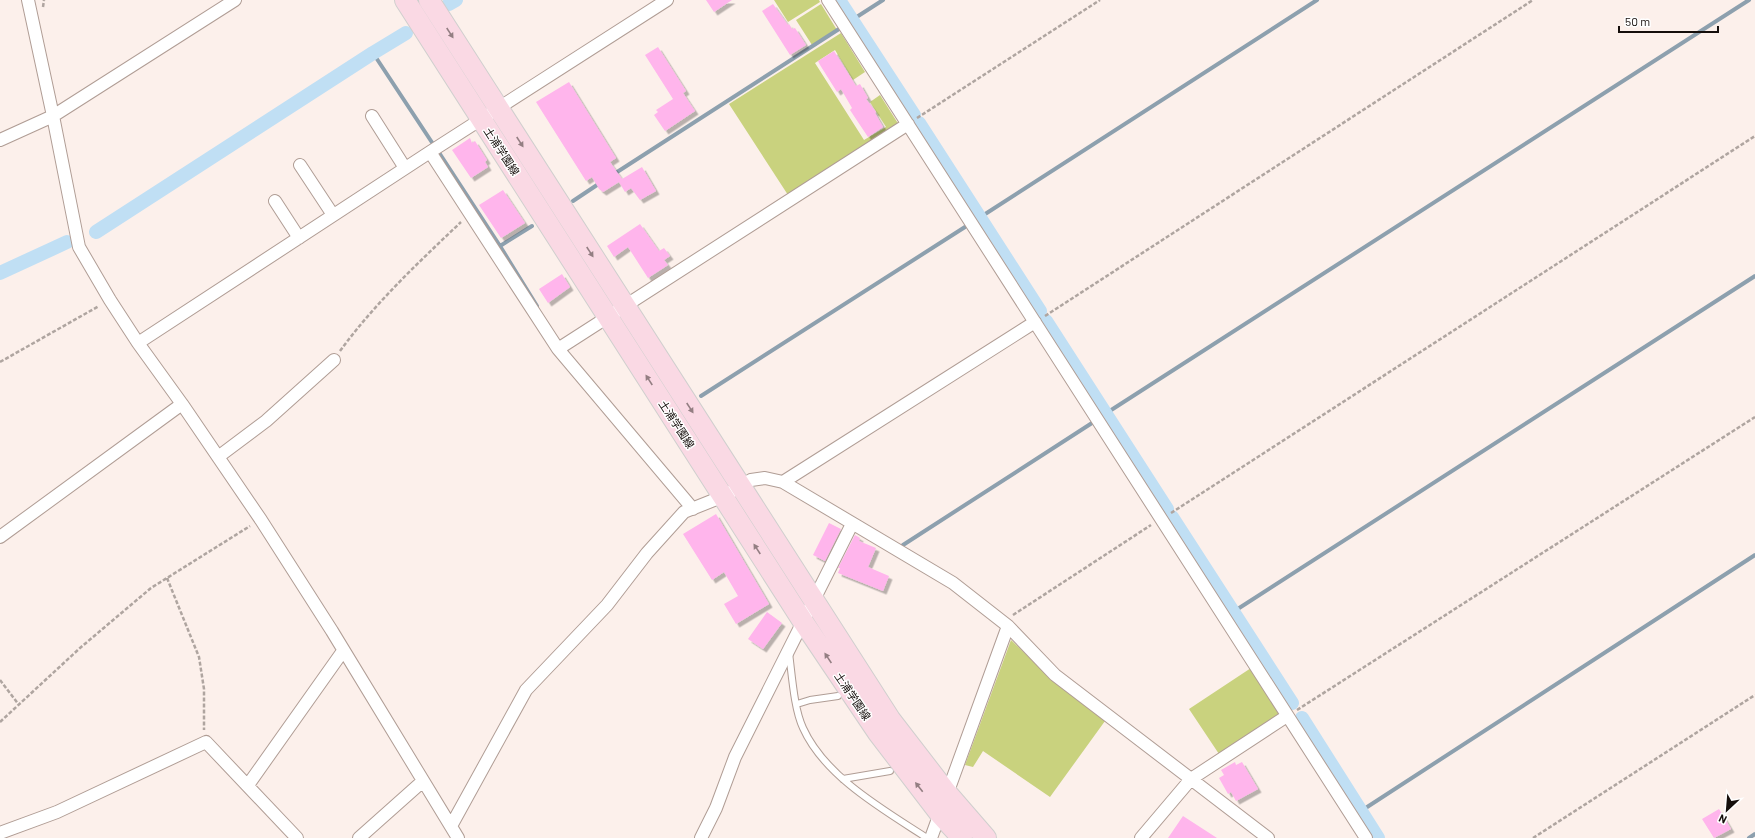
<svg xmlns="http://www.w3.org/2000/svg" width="1755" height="838" viewBox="0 0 1755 838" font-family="Barlow,'Noto Sans JP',sans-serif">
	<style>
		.green { fill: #c9d27e }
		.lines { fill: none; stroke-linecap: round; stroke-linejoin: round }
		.stream { stroke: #8da0ae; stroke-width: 4 }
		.canal { stroke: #c0dff4; stroke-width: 14 }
		.building { fill: #ffb5ec; filter: url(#shadow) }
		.service-casing { stroke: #b09d95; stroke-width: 8 }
		.minor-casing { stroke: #b09d95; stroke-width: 14 }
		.primary-casing { stroke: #d0cfce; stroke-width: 22 }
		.path { stroke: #afa5a0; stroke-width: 2.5; stroke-dasharray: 4 2; stroke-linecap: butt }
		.service { stroke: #fff; stroke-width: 6 }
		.minor { stroke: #fff; stroke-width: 12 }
		.primary { stroke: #fad9e4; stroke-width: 20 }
		.oneway { fill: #937e82 }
		.labels { text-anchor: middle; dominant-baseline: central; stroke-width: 3; stroke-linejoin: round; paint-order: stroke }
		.street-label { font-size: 11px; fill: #150e0b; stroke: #fff }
	</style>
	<defs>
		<filter id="shadow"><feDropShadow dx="3.5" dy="3.5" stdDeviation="0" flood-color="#0004"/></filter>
	</defs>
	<rect width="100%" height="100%" fill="#fcf0eb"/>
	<path class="green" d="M774 0H819L820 2 788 22Z
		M821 4 837 30 812 45 796 20Z
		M841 33 865 72 853 80 835 50 815 63 864 140 886 127 870 102 880 95 899 125 788 195 729 104Z
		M1011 640 1051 678 1105 721 1050 797 983 751 973 767 965 765Z
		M1251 668 1279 709V714L1219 754 1189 709Z"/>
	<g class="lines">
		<path class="stream" d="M852 20 883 0
			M373 53 433 144
			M438 151 500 246 537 306
			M614 174 839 29
			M573 201 600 183
			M979 218 1317 0
			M500 246 532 226
			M701 396 965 227
			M1105 414 1749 0
			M903 545 1092 423
			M1233 612 1755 276
			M1361 811 1755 555
			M1749 838 1755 834"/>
		<path class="canal" d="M839 0 914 115
			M449 4 456 0
			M919 123 1040 311
			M96 232 373 53 406 33
			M0 273 67 242
			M1046 321 1167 509
			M1172 517 1292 703
			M1302 718 1378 838"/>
	</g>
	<path class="building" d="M706 0H732L714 12Z
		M773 4 788 25 789 24 792 29 795 28 806 45 790 55 762 11Z
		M658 47 686 91 683 93 695 111 665 131 654 115 658 112 656 110 673 99 645 55Z
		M834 51 856 86 860 84 868 98 866 99 876 112 875 113 883 127 868 137 850 110 852 108 841 89 837 92 820 65 818 61Z
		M569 82 616 158 610 162 622 179 642 167 656 191 640 200 631 188 625 192 619 182 603 192 599 189 592 177 586 181 536 102Z
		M470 138 472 143 475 141 487 160 485 162 488 167 471 178 452 150Z
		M503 190 525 223 501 238 479 205Z
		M640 224 659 251 664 248 670 256 664 260 668 265 648 278 628 247 614 257 607 246Z
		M562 274 570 287 548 303 539 289Z
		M716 514 769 604 736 624 724 604 738 596 724 572 712 580 683 534Z
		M829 523 841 529 825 561 813 555Z
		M855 535 860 538 859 541 876 548 868 567 889 576 883 591 838 573 840 568H838Z
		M767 612 782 623 763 649 748 639Z
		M1235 762 1236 765 1242 762 1258 789 1236 801 1231 792 1228 794 1219 778 1224 775 1221 770Z
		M1719 809 1731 829 1714 838 1702 819Z
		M1183 816 1217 838H1168Z"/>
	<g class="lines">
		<g class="service-casing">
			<path id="service" d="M789 653C792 675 794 709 803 728 825 777 884 810 927 838
				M797 704 810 700 838 696
				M843 779 890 771"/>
		</g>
		<g class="minor-casing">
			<path id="minor" d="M28 0 53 116 79 247 110 300 138 343 182 404 261 520 332 631 458 838
				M828 0 1366 838
				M372 116 405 168
				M0 140 53 116 235 0
				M430 152 558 349 693 509
				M300 165 333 215
				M275 201 299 238
				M138 343 430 152 667 0
				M558 349 908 124
				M218 457 266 421 334 360
				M783 482 1035 322
				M0 537 182 404
				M248 785 343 651
				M451 826 526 690 607 605 647 553 684 512 724 496 751 480 765 478 783 482 953 583 1008 626 1055 675 1268 838
				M0 833 57 812 206 742 297 838
				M359 838 423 781
				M701 838 716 808 735 757 852 524
				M931 838 1008 626
				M1141 838 1191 779 1287 716"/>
		</g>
		<g class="primary-casing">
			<path id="primary" d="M405 0 802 620 878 733 940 814 962 838
				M429 0 890 719 947 793 986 838"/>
		</g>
		<path class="path" d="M43 7 44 0
			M917 118 1100 0
			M1045 316 1533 0
			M340 351C375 303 418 263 461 222
			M0 362 99 306
			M1171 513 1755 136
			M167 578 199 657 204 689V730
			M1013 615 1151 525
			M0 680 19 705
			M1297 710 1755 417
			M0 722 80 648 151 588 250 526
			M1533 838 1755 695"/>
		<use href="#service" class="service"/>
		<use href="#minor" class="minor"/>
		<use href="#primary" class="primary"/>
	</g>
	<defs><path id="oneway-solid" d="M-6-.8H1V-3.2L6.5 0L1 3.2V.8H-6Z"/></defs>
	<g class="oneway">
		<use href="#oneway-solid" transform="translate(450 33) rotate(57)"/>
		<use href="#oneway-solid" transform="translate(520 142) rotate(57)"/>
		<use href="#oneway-solid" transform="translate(590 252) rotate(57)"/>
		<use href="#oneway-solid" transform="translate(649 380) rotate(-123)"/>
		<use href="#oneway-solid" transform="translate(690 408) rotate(57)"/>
		<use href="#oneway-solid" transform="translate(757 549) rotate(-123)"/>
		<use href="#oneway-solid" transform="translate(828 658) rotate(-124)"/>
		<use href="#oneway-solid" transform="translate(919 787) rotate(-128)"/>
	</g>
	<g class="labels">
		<g class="street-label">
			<text transform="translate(502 151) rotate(57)">土浦学園線</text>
			<text transform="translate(677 424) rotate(57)">土浦学園線</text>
			<text transform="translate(853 696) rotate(56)">土浦学園線</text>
		</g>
	</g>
	<g transform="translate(1727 810) rotate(206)" stroke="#ffffff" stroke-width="3" paint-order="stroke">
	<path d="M0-3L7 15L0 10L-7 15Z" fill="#150e0b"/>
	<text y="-6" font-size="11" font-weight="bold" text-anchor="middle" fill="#150e0b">N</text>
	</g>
	<path d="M1619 26v6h99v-6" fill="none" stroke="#150e0b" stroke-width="2"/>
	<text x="1625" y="26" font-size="12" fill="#150e0b" stroke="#ffffff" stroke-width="3" paint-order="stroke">50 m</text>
</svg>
